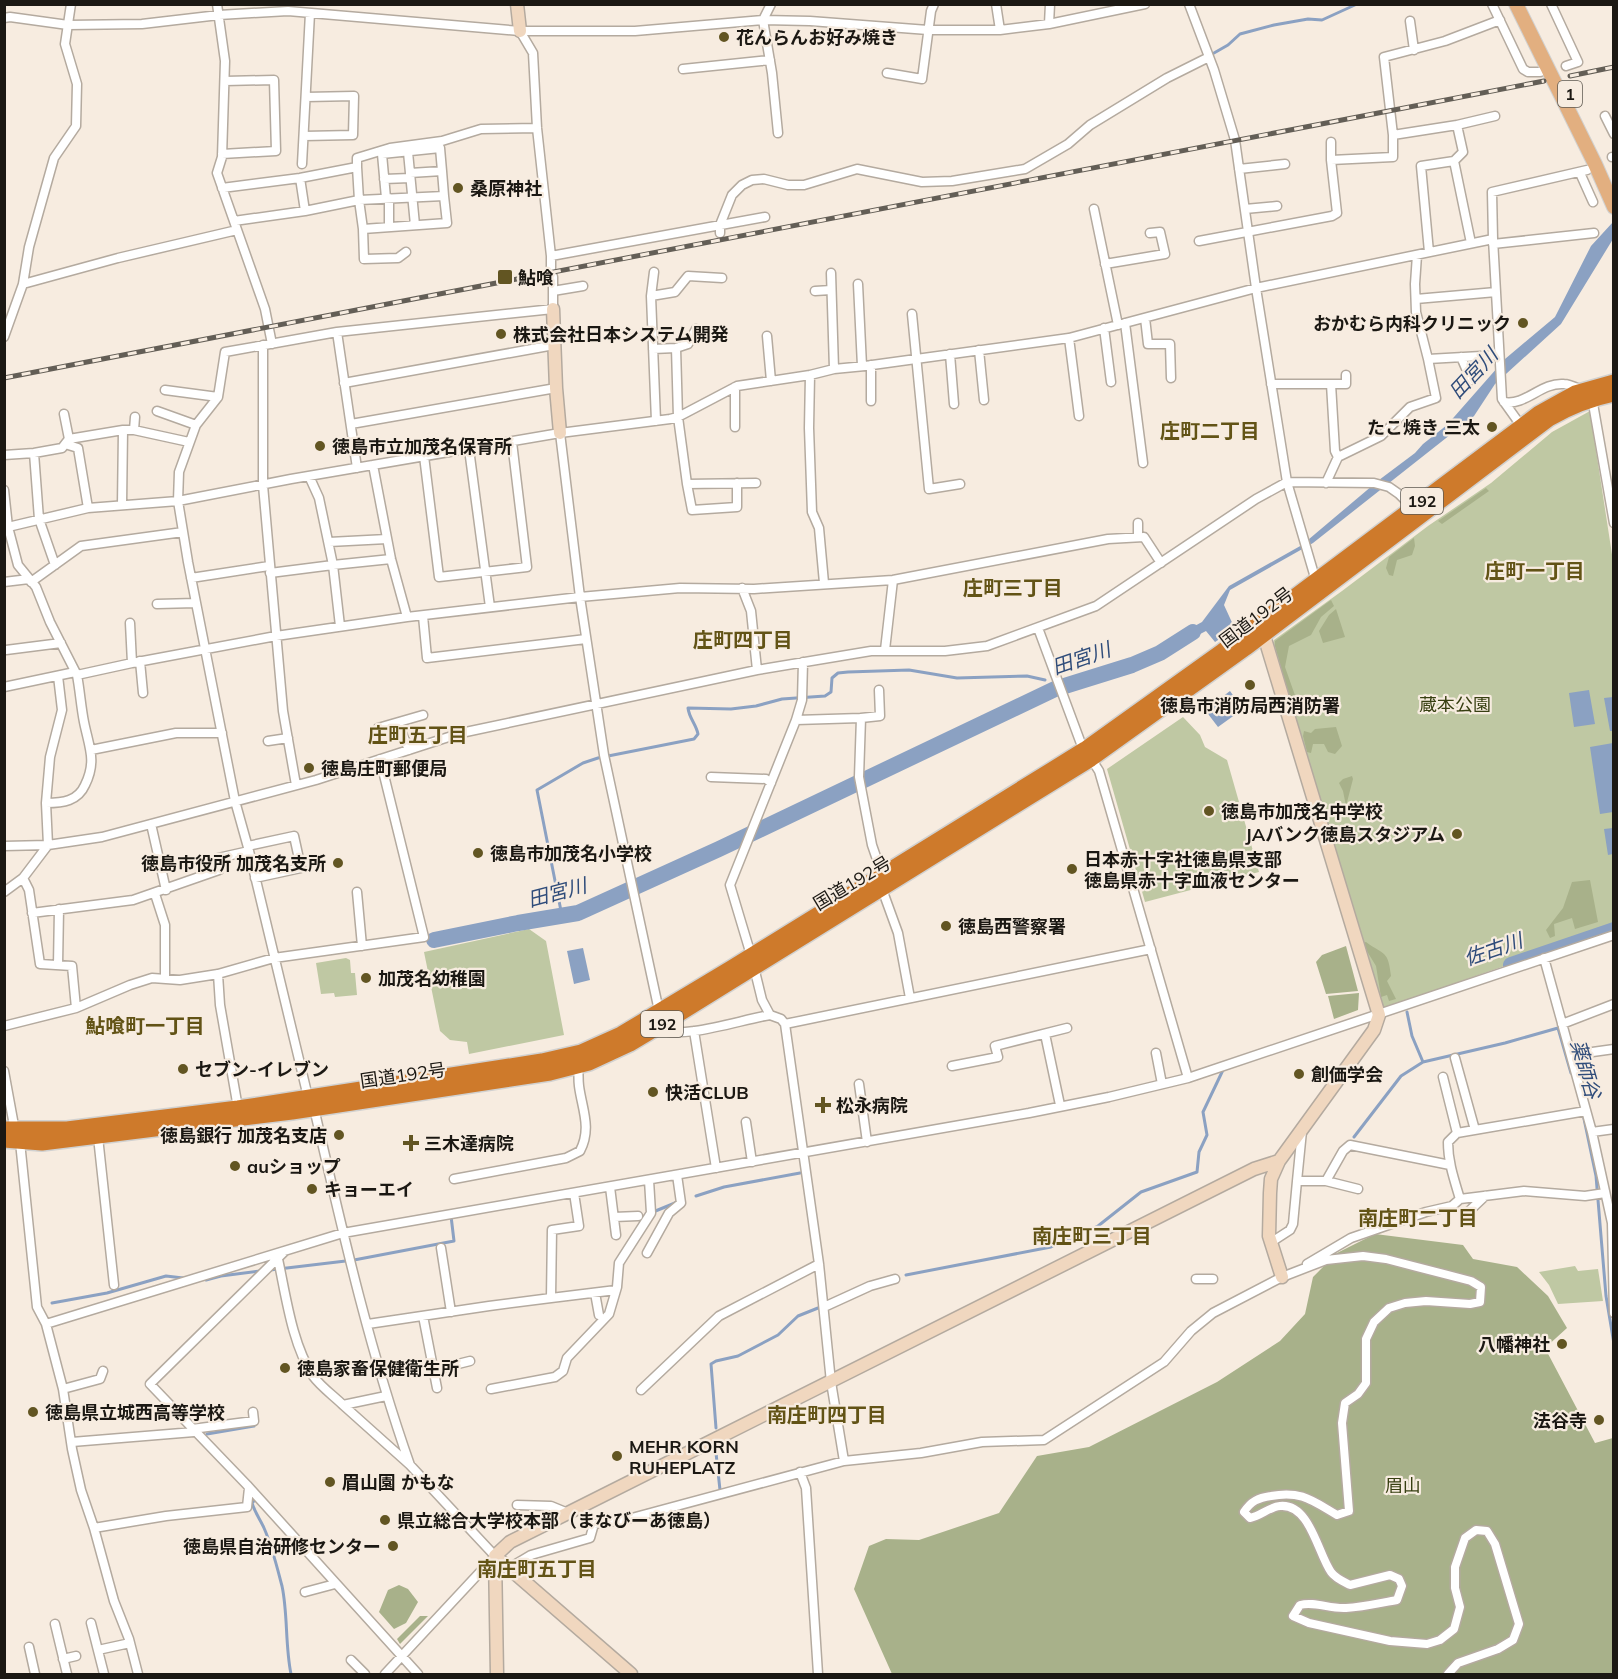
<svg xmlns="http://www.w3.org/2000/svg" width="1618" height="1679" viewBox="0 0 1618 1679" font-family="Mulish,'Noto Sans JP',sans-serif">
	<style>
		.green { fill: #bfc8a3 }
		.forest { fill: #a8b18a }
		.water { fill: #8ba1c2 }
		.lines { fill: none; stroke-linecap: round; stroke-linejoin: round }
		.stream { stroke: #8ba1c2; stroke-width: 3 }
		.river { stroke: #8ba1c2; stroke-width: 16 }
		.street-casing { stroke: #b4aa9f; stroke-width: 11 }
		.secondary-casing { stroke: #b4aa9f; stroke-width: 15 }
		.primary-casing { stroke: #d1d1d0; stroke-width: 16 }
		.highway-casing { stroke: #d1d1d0; stroke-width: 18 }
		.street { stroke: #fff; stroke-width: 8 }
		.secondary { stroke: #f0d7bf; stroke-width: 12 }
		.primary { stroke: #e2af80; stroke-width: 14 }
		.highway { stroke: #ce7a2b; stroke-width: 15 }
		.rail-casing { stroke: #635e56; stroke-width: 5 }
		.rail { stroke: #f7ece0; stroke-width: 3; stroke-dasharray: 9; stroke-linecap: butt }
		.poi-dot { fill: #625522; stroke: #f7ece0; stroke-width: 2 }
		.labels { text-anchor: middle; dominant-baseline: central; stroke-width: 4.5; stroke-linejoin: round; paint-order: stroke }
		.shield { fill: #f7ece0; stroke: #5d5850; stroke-width: 1.5 }
		.shield-label { font-size: 16px; font-weight: bold; fill: #1b1813 }
		.poi-label { font-size: 18px; font-weight: bold; fill: #1b1813; stroke: #f7ece0; text-anchor: start }
		.street-label { font-size: 18px; fill: #1b1813; stroke: #f7ece0 }
		.park-label { font-size: 18px; fill: #373f11; stroke: #f7ece0 }
		.water-label { font-size: 20px; font-style: italic; fill: #2f4c7a; stroke: #f7ece0 }
		.neighbourhood-label { font-size: 20px; font-weight: bold; fill: #625316; stroke: #f7ece0 }
	</style>
	<rect width="100%" height="100%" fill="#f7ece0"/>
	<path class="green" d="M1590 411 1613 561V928L1384 1008 1273 647 1274 640 1342 591 1428 526 1491 483 1552 432Z
		M1183 717 1200 735 1205 747 1227 760 1259 872 1145 902 1107 769Z
		M529 929 546 941 564 1035 469 1054 467 1042 450 1040 440 1031 424 952Z
		M346 958 350 960 351 973H355L357 995 335 997 334 993 321 994 316 963Z
		M1575 1266 1578 1271 1598 1269 1603 1301 1558 1304 1549 1285 1539 1272Z"/>
	<path class="forest" d="M1486 488 1489 491 1442 524 1438 521Z
		M1414 538 1415 546 1412 555 1397 560 1393 576 1389 575 1386 568 1389 557Z
		M1331 600 1334 606 1321 617 1311 635 1289 646 1285 667 1297 701 1296 703 1291 704 1275 646V641Z
		M1336 609 1345 637 1323 643 1319 631 1329 615Z
		M1336 727 1342 746 1335 754 1328 752 1324 744H1313L1311 753 1307 752 1303 736 1304 731 1311 733 1315 729Z
		M1352 776 1353 779 1346 806 1343 791 1339 783 1343 779Z
		M1590 880 1598 922 1575 929 1572 918 1554 924 1555 936 1550 938 1546 930 1563 908 1572 882Z
		M1366 942C1385 956 1388 950 1391 976L1387 981 1396 999 1389 1001 1387 995 1381 997 1376 966 1362 943Z
		M1346 946 1358 991 1326 994 1316 962 1322 955Z
		M1359 993 1358 1010 1334 1019 1328 996Z
		M1375 1234 1463 1245 1473 1259 1517 1267 1548 1296 1567 1328 1545 1348 1595 1443 1613 1438V1674H892L854 1589 869 1546 886 1539 919 1540 999 1513 1037 1456 1089 1447 1217 1382 1280 1341 1305 1314 1313 1277 1337 1253Z
		M399 1585 408 1589 418 1602 406 1623 394 1629 379 1612 388 1590Z
		M420 1616H428L400 1644 397 1639Z"/>
	<path class="water" d="M1613 222V239L1561 324 1495 384 1474 416 1313 543 1230 590 1224 605 1235 629 1215 642 1206 631 1175 647 1171 639 1202 622 1229 586 1302 545 1379 480 1415 453 1423 444 1447 425 1505 359 1555 317 1591 246Z
		M1589 690 1595 724 1574 727 1569 693Z
		M1230 691 1243 709 1218 727 1205 710Z
		M1613 697V731H1610L1604 698Z
		M1613 743V812L1600 814 1590 747Z
		M1613 828V854L1608 855 1604 829Z
		M583 948 590 980 574 984 567 951Z"/>
	<g class="lines">
		<path class="stream" d="M1214 53 1228 45 1240 34 1274 25 1308 19 1322 20 1357 4
			M1051 685 1055 689
			M562 916 537 790 583 763 598 758 694 739 698 734C696 724 689 718 688 708L731 709 756 706 782 699 825 696 831 692 832 678 838 673 848 672 909 670 957 678 1027 676 1045 680
			M1407 1012 1412 1036 1423 1062 1505 1043 1558 1028 1571 1073
			M1583 1114 1596 1176 1606 1296 1614 1344
			M1354 1137 1401 1076 1423 1062
			M696 1196 724 1187 800 1173
			M653 1212 675 1203
			M270 1270 354 1260 454 1241 451 1216
			M906 1275 1051 1247 1098 1226 1141 1192 1197 1172 1199 1152 1207 1135 1203 1112 1223 1070
			M206 1280 221 1276 260 1271
			M52 1303 107 1293 166 1276 183 1278
			M716 1428 711 1364 716 1361 738 1356 778 1335 798 1316 818 1308
			M207 1434 254 1426
			M716 1453 720 1490
			M254 1501 252 1503C255 1513 260 1519 264 1528 272 1546 277 1567 282 1586 288 1614 285 1645 291 1674"/>
		<path class="river" d="M434 940 518 923 578 913 719 849 1055 689 1132 665 1160 653 1193 632
			M1511 965 1614 930"/>
		<g class="street-casing">
			<path id="street" d="M217 4 225 61 222 157 217 173 265 309 272 344
				M771 4 763 20 772 73 778 133
				M996 4 1000 30
				M1189 4 1214 70 1235 140 1256 288 1287 482 1316 581
				M1492 4 1523 69 1528 72H1540
				M1551 4 1578 62 1566 66
				M4 18 10 17 68 25 142 24 219 15 288 11 520 31H635L763 20 810 21 928 30H1000L1049 24 1145 4
				M1410 21 1414 50
				M1049 24 1050 4
				M520 31 533 53 537 128 551 256V268
				M683 69 770 60
				M887 73 922 79 931 11 934 4
				M1605 116 1614 134
				M1393 135 1384 57 1445 41 1500 20
				M304 136 353 135 354 96 306 97
				M1331 142V160L1393 157V135L1457 125
				M408 152 410 173
				M222 154 276 151 274 80 225 81
				M1612 157H1614
				M302 164 310 13
				M357 167V158L390 148 442 141 481 129 537 128
				M1239 169 1285 164
				M442 171 444 196
				M1580 173 1593 202
				M300 178 305 211
				M384 179 410 178
				M222 188 300 178 357 167 359 200 444 196 447 223 363 229 359 200 305 211 234 221
				M386 198 382 154 440 148 442 171 410 173 415 225
				M1094 209 1118 325
				M1245 209 1277 206
				M389 227V198
				M363 229 364 259 398 258 406 252
				M720 233V225L732 195 742 185 752 180 764 179 788 185H804L857 169 922 182 952 181 1025 169 1068 144 1090 125 1167 78 1209 57
				M1199 241 1332 216 1337 213 1331 160
				M1471 243 1454 161 1463 152 1457 125 1495 116
				M1493 244 1594 233
				M1429 252 1421 166 1454 161
				M1417 255 1415 284 1416 312 1428 359 1499 355
				M551 256 765 217
				M1105 264 1165 254 1160 232 1150 233
				M831 273 834 369
				M23 284 118 258 237 230
				M858 284 862 366
				M553 291 583 286
				M815 291 831 290
				M651 296 654 272
				M1416 299 1496 292
				M912 314 929 489 960 484
				M1145 318 1148 344H1170L1171 378
				M1125 323 1143 463
				M1104 328 1111 382
				M696 329 688 344 676 348 678 417 687 484 756 483
				M337 332 357 468
				M767 336 771 381
				M4 337 23 284 29 247 54 158 76 126 77 84 65 44 71 4
				M1069 338 1079 416
				M263 345V485L283 711 296 785
				M653 349 676 348
				M979 350 984 400
				M950 354 954 404
				M1461 357 1471 380
				M810 375 809 428 812 512 819 528 824 583
				M344 383 554 345
				M1271 384H1346V375
				M1331 384 1335 451 1338 457
				M735 387V427
				M165 390 218 397
				M1592 398 1614 523
				M871 401V365
				M1504 402C1526 406 1541 382 1564 384 1570 384 1577 388 1582 390
				M157 411 196 425
				M64 414 69 439
				M656 421 651 296 675 292 688 276 722 278
				M351 424 556 388
				M1522 427 1502 399 1493 239 1492 192 1587 170
				M134 430 135 417
				M560 433 580 597 604 755 659 1011
				M65 444 78 448 88 508
				M469 449 490 607
				M34 453 39 519 55 565
				M4 455 34 453 62 448 69 439 123 430H134L189 442
				M424 456 439 577 527 567 512 442
				M373 465 391 559 407 617
				M1326 483 1338 457 1381 436 1410 407 1436 398 1428 359
				M687 484 692 510 737 507V483
				M4 490 8 527 18 565 36 587 50 622 77 675 132 663 276 636 407 617 580 597 680 588 754 589 893 580 1108 539 1144 537 1161 563
				M122 505 123 430
				M1138 523V537
				M8 527 88 508 178 501 291 479 560 433 670 419 678 417 737 386 810 375 834 369 865 366 1069 338 1256 288 1493 239
				M329 542 387 539
				M270 573 333 565 319 498 309 476
				M191 578 269 566
				M4 582 29 579
				M31 582 81 546 183 532
				M742 588 751 611 757 670
				M157 604 196 603
				M423 616 427 658 586 639
				M130 623 132 663
				M340 626 333 565 391 559
				M1038 628 1080 741 1099 771 1188 1078 1614 935
				M6 650 61 643
				M885 650 893 580
				M140 661 143 693
				M803 662 802 700 796 720 730 885 751 955 762 1000 770 1015 781 1019 785 1024 819 1264 831 1382 844 1461
				M4 687 75 672
				M861 718 880 716 879 690
				M796 720 861 718 859 777 872 845 882 874
				M398 723 409 750
				M378 728 423 715
				M268 741 288 738
				M91 750 176 733H222
				M711 777 766 779 771 783
				M46 803 50 757 62 710 58 676
				M151 824 166 890
				M4 846 48 845 102 837 316 780 461 733 757 670 871 651H945L987 646 1096 606 1256 499 1287 482 1374 483 1389 487 1399 494 1414 509
				M248 846 294 836 301 868 255 878
				M23 878 29 890 40 964 72 966 76 1008
				M882 889 898 933 910 998
				M4 892 23 878 48 845 46 803C63 803 78 801 85 785 97 761 89 747 84 722 81 707 80 691 77 675
				M357 892 362 946
				M155 894 165 925V978
				M32 913 133 900 219 870 218 858 249 851
				M1544 958 1592 1132 1612 1223 1614 1313
				M58 965 59 909
				M218 974 220 1005 238 1108
				M785 1024 1151 949
				M1562 1024 1614 1004
				M4 1026 76 1008 130 985 152 978 180 980 218 974 274 958 424 937 380 759
				M656 1029C684 1040 739 1020 770 1015
				M694 1031 716 1168
				M1045 1034 1060 1105
				M1156 1053 1162 1084
				M1571 1055 1614 1049
				M1455 1058 1475 1130
				M952 1066 998 1057 995 1046 1067 1028
				M4 1071 15 1131 20 1142 37 1307 46 1324 63 1389 72 1449 81 1490 94 1528 114 1601 129 1639 138 1674
				M1443 1077 1457 1133
				M859 1084 867 1142
				M746 1122 752 1162
				M1302 1131 1297 1181H1326L1343 1151 1350 1145 1450 1165
				M1592 1132 1614 1129
				M98 1137 114 1285
				M454 1179 566 1158 580 1151C592 1128 582 1109 579 1086 578 1079 579 1073 578 1066
				M1326 1181 1358 1189
				M610 1187 616 1235
				M574 1193 579 1226 552 1230 551 1298 616 1290
				M1460 1199C1454 1179 1448 1162 1448 1142L1457 1133 1586 1111
				M1465 1215 1485 1196
				M614 1217 638 1216
				M1270 1243 1290 1230 1293 1224 1297 1181
				M441 1248 451 1312
				M285 1251 150 1384 247 1485 418 1674
				M647 1253 669 1213 681 1203 677 1175
				M278 1259C286 1296 292 1344 313 1376 321 1387 334 1396 343 1405L386 1396
				M1307 1264 1351 1238 1426 1212 1452 1206 1460 1199 1524 1191 1585 1196 1605 1193
				M1196 1279H1213
				M595 1293 599 1315
				M824 1307 870 1286 895 1279
				M423 1316 437 1388
				M46 1324 343 1233 1029 1113 1109 1097 1188 1078
				M368 1324 489 1306 551 1298
				M434 1370 470 1361
				M63 1389 100 1379 103 1371
				M491 1389 555 1377 563 1371 567 1358 609 1314 617 1287 619 1263 651 1213 649 1180
				M641 1390 719 1316 819 1264
				M343 1405 410 1465 495 1556 385 1674
				M192 1429 254 1421 253 1412
				M72 1442 194 1432
				M410 1465C369 1349 342 1229 314 1108L308 1097 249 851 235 801 188 562 178 501 179 472 196 425 218 397 225 352 337 332 553 309V277
				M800 1472 806 1488 818 1674
				M517 1505 551 1506 568 1513
				M94 1528 166 1516 247 1507 249 1488
				M509 1568 531 1555 590 1538 594 1524 628 1519 844 1461 921 1453 982 1442 1044 1440 1164 1362 1191 1331 1213 1313 1282 1277 1326 1260 1363 1256 1386 1259 1471 1281 1481 1287 1480 1302 1470 1304 1426 1301 1405 1303 1389 1308 1374 1322 1366 1339V1383L1358 1394 1345 1403 1342 1423 1349 1511 1337 1515C1313 1501 1301 1490 1271 1496 1258 1498 1251 1501 1244 1512L1250 1518C1261 1516 1269 1507 1280 1506 1310 1503 1318 1554 1331 1572 1335 1578 1344 1582 1350 1585L1390 1575 1399 1579 1402 1586 1397 1600C1380 1603 1363 1607 1346 1608 1329 1609 1315 1601 1300 1605L1293 1616 1309 1623 1390 1641 1427 1644 1440 1640 1454 1629 1460 1607 1455 1588V1567L1465 1538 1476 1530 1487 1531 1495 1544 1519 1624 1513 1640 1498 1649 1458 1663 1448 1674
				M305 1592 335 1584
				M91 1623 104 1674
				M55 1624 67 1674
				M29 1647 35 1674
				M98 1650 130 1643
				M63 1659 76 1656
				M351 1660 365 1674"/>
		</g>
		<g class="secondary-casing">
			<path id="secondary" d="M517 4 520 31
				M553 309 556 388 560 433
				M1262 629 1379 1015 1374 1030 1279 1161 1271 1179 1270 1193 1269 1236 1282 1277
				M495 1556 497 1674
				M631 1674 495 1556 510 1542 568 1513 1254 1169 1279 1161"/>
		</g>
		<g class="primary-casing">
			<path id="primary" d="M1516 4 1595 164 1614 207"/>
		</g>
		<g class="highway-casing">
			<path id="highway" d="M4 1129H67L238 1108 542 1061 581 1052 621 1034 731 968 1085 749 1222 651 1539 413 1575 393 1614 382
				M4 1140 42 1143 292 1112 550 1073 589 1063 630 1044 655 1029 1091 759 1246 648 1549 419C1570 407 1590 399 1614 394"/>
		</g>
		<use href="#street" class="street"/>
		<use href="#secondary" class="secondary"/>
		<use href="#primary" class="primary"/>
		<use href="#highway" class="highway"/>
		<g class="rail-casing">
			<path id="rail" d="M1570 76 1614 67
				M4 378 1544 81"/>
		</g>
		<use href="#rail" class="rail"/>
	</g>
	<g class="poi-dot">
		<circle cx="724" cy="37" r="6"/>
		<circle cx="458" cy="188" r="6"/>
		<rect x="497" y="269" width="16" height="16" rx="3"/>
		<circle cx="1523" cy="323" r="6"/>
		<circle cx="501" cy="334" r="6"/>
		<circle cx="1492" cy="427" r="6"/>
		<circle cx="320" cy="446" r="6"/>
		<circle cx="1250" cy="685" r="6"/>
		<circle cx="309" cy="768" r="6"/>
		<circle cx="1209" cy="811" r="6"/>
		<circle cx="1457" cy="834" r="6"/>
		<circle cx="478" cy="853" r="6"/>
		<circle cx="338" cy="863" r="6"/>
		<circle cx="1072" cy="869" r="6"/>
		<circle cx="946" cy="926" r="6"/>
		<circle cx="366" cy="978" r="6"/>
		<circle cx="183" cy="1069" r="6"/>
		<circle cx="1299" cy="1074" r="6"/>
		<circle cx="653" cy="1092" r="6"/>
		<path d="M820 1096h6v6h6v6h-6v6h-6v-6h-6v-6h6z"/>
		<circle cx="339" cy="1135" r="6"/>
		<path d="M408 1134h6v6h6v6h-6v6h-6v-6h-6v-6h6z"/>
		<circle cx="235" cy="1166" r="6"/>
		<circle cx="312" cy="1189" r="6"/>
		<circle cx="1562" cy="1344" r="6"/>
		<circle cx="285" cy="1368" r="6"/>
		<circle cx="33" cy="1412" r="6"/>
		<circle cx="1599" cy="1420" r="6"/>
		<circle cx="617" cy="1456" r="6"/>
		<circle cx="330" cy="1482" r="6"/>
		<circle cx="385" cy="1520" r="6"/>
		<circle cx="393" cy="1546" r="6"/>
	</g>
	<g class="labels">
		<g class="shield">
			<rect x="1558" y="81" width="24" height="26" rx="4.5"/>
			<rect x="1401" y="488" width="42" height="26" rx="4.5"/>
			<rect x="641" y="1011" width="42" height="26" rx="4.5"/>
		</g>
		<g class="shield-label">
			<text x="1570" y="94">1</text>
			<text x="1422" y="501">192</text>
			<text x="662" y="1024">192</text>
		</g>
		<g class="poi-label">
			<text x="736" y="37">花んらんお好み焼き</text>
			<text x="470" y="188">桑原神社</text>
			<text x="518" y="277">鮎喰</text>
			<text x="1511" y="323" text-anchor="end">おかむら内科クリニック</text>
			<text x="513" y="334">株式会社日本システム開発</text>
			<text x="1480" y="427" text-anchor="end">たこ焼き 三太</text>
			<text x="332" y="446">徳島市立加茂名保育所</text>
			<text x="1250" y="705" text-anchor="middle">徳島市消防局西消防署</text>
			<text x="321" y="768">徳島庄町郵便局</text>
			<text x="1221" y="811">徳島市加茂名中学校</text>
			<text x="1445" y="834" text-anchor="end">JAバンク徳島スタジアム</text>
			<text x="490" y="853">徳島市加茂名小学校</text>
			<text x="1084" y="859">日本赤十字社徳島県支部<tspan x="1084" dy="21">徳島県赤十字血液センター</tspan></text>
			<text x="326" y="863" text-anchor="end">徳島市役所 加茂名支所</text>
			<text x="958" y="926">徳島西警察署</text>
			<text x="378" y="978">加茂名幼稚園</text>
			<text x="195" y="1069">セブン-イレブン</text>
			<text x="1311" y="1074">創価学会</text>
			<text x="665" y="1092">快活CLUB</text>
			<text x="836" y="1105">松永病院</text>
			<text x="327" y="1135" text-anchor="end">徳島銀行 加茂名支店</text>
			<text x="424" y="1143">三木達病院</text>
			<text x="247" y="1166">auショップ</text>
			<text x="324" y="1189">キョーエイ</text>
			<text x="1550" y="1344" text-anchor="end">八幡神社</text>
			<text x="297" y="1368">徳島家畜保健衛生所</text>
			<text x="45" y="1412">徳島県立城西高等学校</text>
			<text x="1587" y="1420" text-anchor="end">法谷寺</text>
			<text x="629" y="1446">MEHR KORN<tspan x="629" dy="21">RUHEPLATZ</tspan></text>
			<text x="342" y="1482">眉山園 かもな</text>
			<text x="397" y="1520">県立総合大学校本部（まなびーあ徳島）</text>
			<text x="381" y="1546" text-anchor="end">徳島県自治研修センター</text>
		</g>
		<g class="street-label">
			<text transform="translate(1256 617) rotate(-37)">国道192号</text>
			<text transform="translate(852 883) rotate(-31)">国道192号</text>
			<text transform="translate(403 1075) rotate(-8)">国道192号</text>
		</g>
		<g class="park-label">
			<text x="1455" y="704">蔵本公園</text>
			<text x="1403" y="1485">眉山</text>
		</g>
		<g class="water-label">
			<text transform="translate(1473 373) rotate(-47)">田宮川</text>
			<text transform="translate(1081 658) rotate(-19)">田宮川</text>
			<text transform="translate(557 892) rotate(-15)">田宮川</text>
			<text transform="translate(1493 949) rotate(-19)">佐古川</text>
			<text transform="translate(1586 1069) rotate(74)">薬師谷</text>
		</g>
		<g class="neighbourhood-label">
			<text x="1210" y="430">庄町二丁目</text>
			<text x="1535" y="570">庄町一丁目</text>
			<text x="1013" y="587">庄町三丁目</text>
			<text x="743" y="639">庄町四丁目</text>
			<text x="418" y="734">庄町五丁目</text>
			<text x="145" y="1025">鮎喰町一丁目</text>
			<text x="1418" y="1217">南庄町二丁目</text>
			<text x="1092" y="1235">南庄町三丁目</text>
			<text x="827" y="1414">南庄町四丁目</text>
			<text x="537" y="1568">南庄町五丁目</text>
		</g>
	</g>
	<rect width="1618" height="1679" fill="none" stroke="#1b1813" stroke-width="12"/>
</svg>
